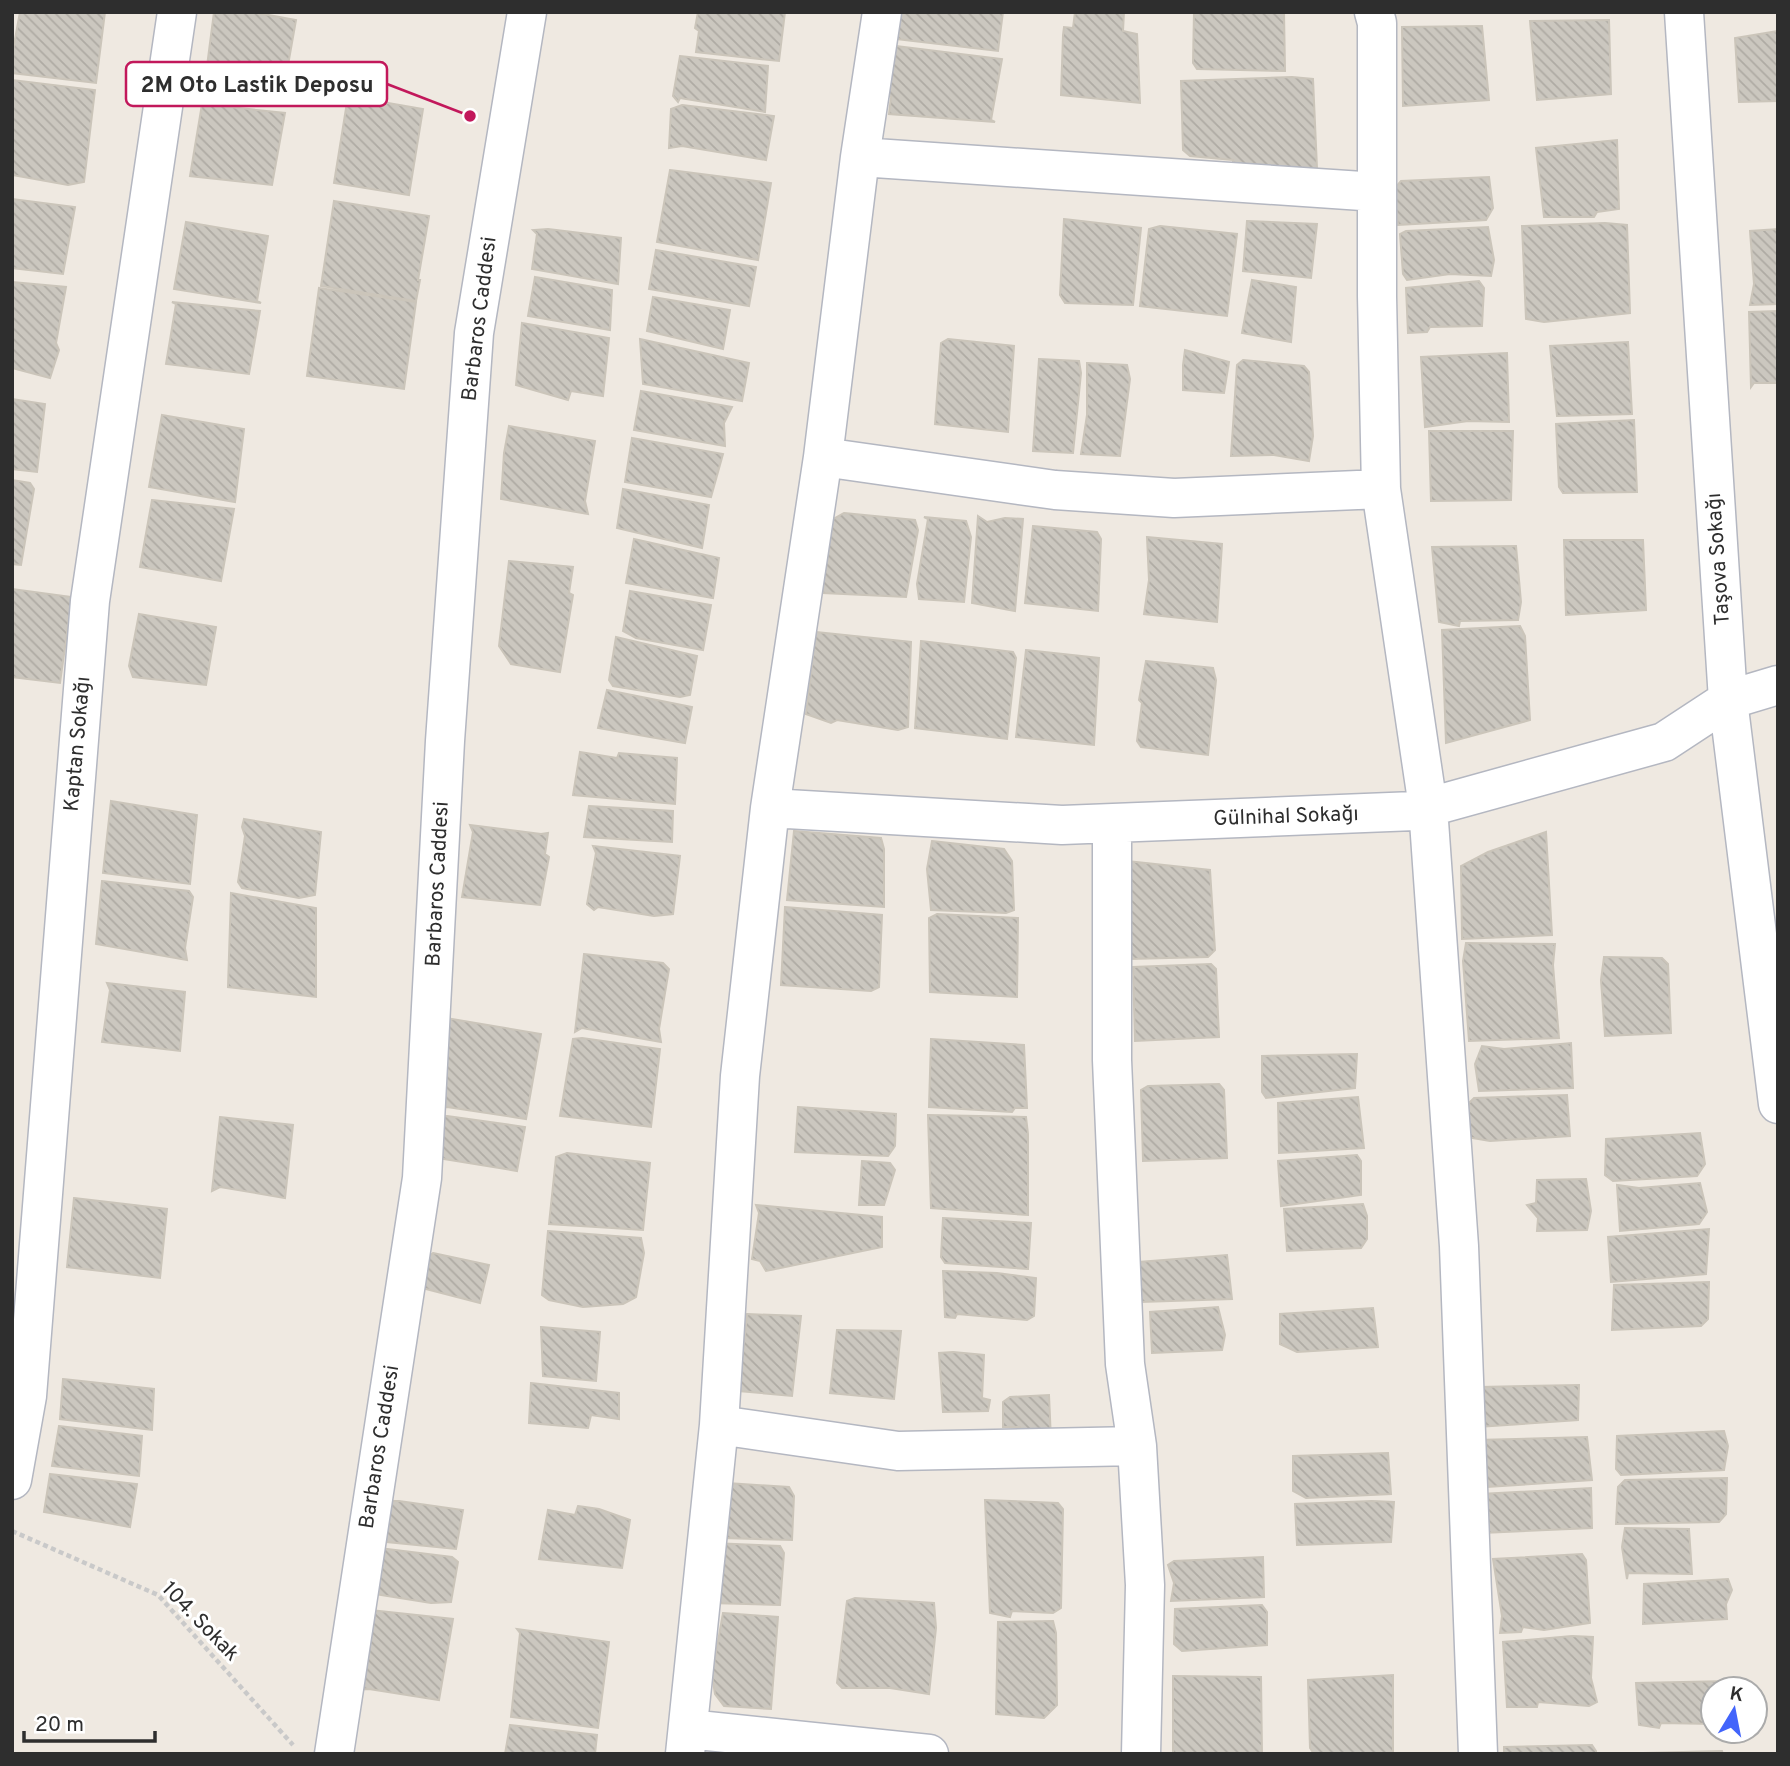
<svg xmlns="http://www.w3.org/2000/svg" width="1790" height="1766" viewBox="0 0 1790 1766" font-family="Overpass,sans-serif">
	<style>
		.building { fill: url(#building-back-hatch); stroke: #cbc5ba; stroke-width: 2 }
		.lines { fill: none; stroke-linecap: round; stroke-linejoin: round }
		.minor-casing { stroke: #b4b7c1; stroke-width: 41 }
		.tertiary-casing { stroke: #b4b7c1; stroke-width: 41 }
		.path { stroke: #c9c9c9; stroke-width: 4.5; stroke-dasharray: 5 3.5; stroke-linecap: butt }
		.minor { stroke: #fff; stroke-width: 38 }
		.tertiary { stroke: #fff; stroke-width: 38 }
		.labels { text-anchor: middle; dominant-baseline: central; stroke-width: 6; stroke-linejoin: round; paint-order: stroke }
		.street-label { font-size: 21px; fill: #2e2e2e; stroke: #fff }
		.leader { fill: none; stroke: #c2185b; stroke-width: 2.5 }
		.callout-dot { fill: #c2185b; stroke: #fff; stroke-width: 2.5 }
		.callout { fill: #fff; stroke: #c2185b; stroke-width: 2.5 }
		.callout-label { font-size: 23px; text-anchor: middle; font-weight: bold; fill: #2e2e2e }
	</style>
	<defs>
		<pattern id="building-back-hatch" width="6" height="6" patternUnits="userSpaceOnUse" patternTransform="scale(1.75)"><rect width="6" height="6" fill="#cbc7bf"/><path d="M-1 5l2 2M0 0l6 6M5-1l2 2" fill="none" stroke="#afaba4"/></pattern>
	</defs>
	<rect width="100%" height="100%" fill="#efe9e1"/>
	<path class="building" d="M20 12H105L96 83 12 73V55Z
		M214 12H252L296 20 281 105 203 97Z
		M698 12H785L779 61 696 52 699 31 695 28Z
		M900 12H1003L998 51 897 39Z
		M1075 12H1124L1123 31 1137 34 1140 103 1061 95 1063 35 1064 27 1073 28Z
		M1194 12H1284L1285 71 1197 69 1193 63Z
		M1609 20 1611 94 1537 100 1530 21Z
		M1482 26 1489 100 1403 106 1402 27Z
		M1778 31V101L1739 102 1735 38Z
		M896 46 1002 59 991 120 995 122 889 114 891 97 887 95Z
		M680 56 768 66 765 112 680 98 678 102 673 96Z
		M1292 77 1313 79 1317 168 1242 170 1233 168V160L1190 156 1183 150 1181 81Z
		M12 80 95 90 84 182 68 185 12 175Z
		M348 96 423 109 409 195 334 183Z
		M202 104 285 113 272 185 190 176Z
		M682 105 774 116 766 160 682 146 669 148 671 109Z
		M1617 140 1619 209 1597 212 1594 217H1544L1536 148Z
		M670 170 771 183 758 260 657 242Z
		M1489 177 1493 208 1486 220 1398 225 1394 189 1401 181Z
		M12 199 75 207 63 274 12 268Z
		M334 201 429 216 418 280H420L416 301 321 286Z
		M1064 219 1141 228 1133 305 1065 303 1060 295Z
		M1247 221 1317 224 1311 278 1243 271Z
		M186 222 268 236 257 301 261 303 174 289Z
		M1605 223 1627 225 1630 313 1544 322 1526 319 1522 226Z
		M1160 226 1237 234 1227 316 1140 306 1149 229Z
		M1488 227 1494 260 1491 276 1450 274 1407 280 1403 274 1400 234 1406 231Z
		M548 229 621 238 618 284 532 269 537 234 533 230Z
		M1778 229V304L1750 305 1754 284 1750 231Z
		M656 250 756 267 749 306 649 289Z
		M535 277 612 290 610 330 528 316Z
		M1252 280 1296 287 1291 342 1242 333Z
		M1479 281 1484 288 1482 326 1430 327 1427 332 1408 333 1406 288Z
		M12 282 66 287 56 343 59 350 50 378 12 368Z
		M319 288 416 302 404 389 307 376Z
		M653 297 730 310 723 349 647 331Z
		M172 302 260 311 249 374 166 364 176 304Z
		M1778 311V383H1754L1751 387 1749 312Z
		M522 323 609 338 603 396 571 391 568 400 516 385Z
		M640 339 749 363 742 401 643 384Z
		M948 339 1014 346 1008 432 935 424 941 343Z
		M1628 342 1632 414 1557 416 1550 346Z
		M1185 350 1229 362 1224 393 1183 390V365Z
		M1507 353 1509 422 1468 421 1425 427 1421 357Z
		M1039 359 1079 361 1081 373 1073 453 1033 451Z
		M1243 360 1304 366 1309 372 1313 436 1309 461 1274 455 1231 456 1237 365Z
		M1087 363 1127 365 1130 379 1120 456 1081 454 1087 415Z
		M641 391 732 407 724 423 725 446 634 430Z
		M12 399 45 404 37 472 12 469Z
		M162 415 244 429 235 502 149 487Z
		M1634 420 1637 492 1563 493 1559 487 1556 424Z
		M509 426 595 441 585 501 588 514 501 499 504 453Z
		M1429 431H1513L1511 500 1431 501Z
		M632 438 723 454 711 497 625 482Z
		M12 480 30 483 34 489 21 565 12 564Z
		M623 489 709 505 702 548 617 528Z
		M152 500 234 509 221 581 140 567Z
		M844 513 915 520 918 530 906 597 823 593 820 578 830 521Z
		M978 516 987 522 1005 518 1023 519 1015 611 972 603Z
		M924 517 966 521 971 537 964 602 919 599 917 584 928 519Z
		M1033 526 1097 532 1101 539 1098 611 1025 603Z
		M1147 537 1222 544 1217 622 1144 614 1149 580Z
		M634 539 719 558 713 598 626 583Z
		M1564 540H1643L1646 610 1566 615Z
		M1516 546 1521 602 1518 620 1460 621 1459 626 1439 622 1432 547Z
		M509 561 573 567 569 593 573 595 560 672 511 664 499 646Z
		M12 589 72 597 60 683 12 677Z
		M630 591 711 605 703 650 636 638 623 631Z
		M139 614 216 627 206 685 133 677 129 666Z
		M1520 626 1525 636 1530 720 1446 743 1442 630Z
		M816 632 911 642 908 727 898 730 837 720 831 723 806 714Z
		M616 637 697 656 690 695 680 697 613 686 609 680Z
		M921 641 1013 652 1016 658 1007 739 915 728Z
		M1026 650 1099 658 1094 745 1016 737Z
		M1146 661 1213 668 1216 680 1208 755 1141 747 1137 741 1142 703 1139 700Z
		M607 690 692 707 685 743 598 728Z
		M580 752 617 758 619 753 677 758 675 804 573 795Z
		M111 801 197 815 190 884 103 873Z
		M589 806 673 811 672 842 584 837Z
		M244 819 321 832 315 895 299 898 242 888 238 882 245 836 242 827Z
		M470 825 541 834 548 833 545 854 549 857 540 905 462 897 473 832Z
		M794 831 881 838 884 849V907L787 900Z
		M1546 832 1552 935 1462 939 1461 866 1488 852Z
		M932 841 1004 849 1012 861 1014 910 1006 913 931 910 927 869Z
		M593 846 680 856 673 914 654 916 598 907 594 910 587 904 596 853Z
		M1127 861 1210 870 1215 950 1208 957 1130 959Z
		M102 881 189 891 193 897 185 948 187 960 96 944Z
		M231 893 316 908V997L228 987Z
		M785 907 882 915 879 987 871 991 781 985Z
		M937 914 1018 918 1017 997 930 992 929 918Z
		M1466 943 1555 944 1553 965 1559 1038 1469 1041 1463 961Z
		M584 954 663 963 669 969 659 1029 661 1042 582 1028 575 1032Z
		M1604 957 1662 958 1668 964 1671 1033 1605 1036 1601 980Z
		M1211 964 1216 969 1219 1037 1135 1041 1133 967Z
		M107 983 185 992 180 1051 102 1042 110 990Z
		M446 1018 541 1034 526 1119 447 1107 435 1108Z
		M582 1038 660 1049 651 1127 560 1116 573 1039Z
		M931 1039 1024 1045 1027 1108H1015L1012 1112 929 1107Z
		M1571 1043 1573 1088 1479 1091 1475 1064 1482 1046 1504 1049Z
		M1357 1054 1355 1088 1266 1098 1262 1092V1056Z
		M1219 1084 1224 1090 1227 1158 1143 1161 1141 1090 1148 1086Z
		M1567 1095 1570 1136 1490 1141 1466 1137 1467 1105 1474 1098Z
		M1358 1097 1364 1148 1279 1153 1278 1103Z
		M798 1107 896 1114 895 1146 888 1156 795 1152Z
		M928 1115 1026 1117 1028 1134V1215L931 1208Z
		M447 1116 525 1127 517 1171 431 1157 438 1117Z
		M220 1117 293 1125 285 1198 220 1187 212 1191Z
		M1700 1133 1705 1164 1697 1176 1613 1181 1605 1175 1606 1139Z
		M567 1153 650 1163 643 1230 549 1224 556 1157Z
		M1357 1155 1361 1161V1195L1281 1206 1278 1161Z
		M862 1161 890 1163 895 1170 884 1205H859Z
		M1586 1179 1591 1211 1587 1230 1537 1231 1538 1218 1527 1205 1536 1203 1537 1180Z
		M1700 1183 1707 1212 1699 1224 1620 1231 1617 1185 1639 1188Z
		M74 1198 167 1209 160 1278 67 1267Z
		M1363 1204 1367 1216V1239L1361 1248 1287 1251 1284 1209Z
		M756 1205 882 1217V1247L766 1271 760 1261 752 1259 759 1213Z
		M943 1218 1031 1223 1028 1269 945 1263 941 1257Z
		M1709 1229 1706 1274 1611 1282 1608 1237Z
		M548 1231 641 1238 644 1253 636 1297 623 1304 583 1307 549 1300 542 1295Z
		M433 1253 489 1265 480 1303 422 1288 428 1257Z
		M1227 1255 1232 1299 1141 1302 1139 1262Z
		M943 1271 997 1273 1036 1278 1034 1316 1027 1320 957 1314 955 1318 945 1317Z
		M1709 1282 1708 1319 1701 1326 1612 1330 1614 1285Z
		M1218 1307 1225 1335 1222 1350 1152 1353 1150 1312Z
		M1373 1308 1378 1347 1297 1352 1280 1344V1314Z
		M747 1314 801 1316 792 1396 739 1391Z
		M541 1327 600 1332 596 1381 543 1376Z
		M837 1330 901 1331 894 1399 830 1393Z
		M953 1352 984 1355 982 1398 990 1400 988 1411 943 1412 939 1353Z
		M63 1379 154 1389 152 1430 60 1419Z
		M531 1383 619 1393V1419L591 1415 588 1428 529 1423Z
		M1579 1385 1578 1420 1478 1427 1480 1387Z
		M1049 1395 1051 1440 1025 1441 1020 1427H1003V1402L1010 1397Z
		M59 1426 142 1436 139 1476 52 1466Z
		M1724 1431 1728 1446 1724 1470 1621 1475 1616 1469 1617 1436Z
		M1587 1437 1592 1480 1487 1487 1476 1440Z
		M1388 1453 1391 1494 1306 1498 1293 1491V1456Z
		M50 1474 137 1484 130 1527 44 1512Z
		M1727 1478 1726 1514 1719 1522 1616 1524 1618 1487 1625 1480Z
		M727 1483 789 1487 794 1496 792 1540 723 1538Z
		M1591 1488 1592 1528 1483 1533 1481 1494Z
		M985 1500 1058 1503 1063 1509 1061 1608 1053 1613 1012 1611 1010 1617 990 1613Z
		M384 1501H399L463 1510 456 1549 377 1541Z
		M1372 1501 1394 1502 1391 1542 1297 1545 1295 1504Z
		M578 1506 599 1509 630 1520 622 1568 539 1559 548 1510 575 1515Z
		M1625 1528 1689 1529 1692 1574 1628 1573 1627 1579 1622 1547Z
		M712 1543 780 1546 784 1553 780 1605 711 1603Z
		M371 1547 452 1557 458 1562 451 1602 431 1603 368 1593Z
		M1582 1554 1586 1560 1590 1623 1544 1630 1523 1627 1521 1632 1500 1633 1502 1616 1493 1559Z
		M1263 1557 1264 1597 1171 1601 1174 1583 1168 1565 1174 1561Z
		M1728 1579 1732 1590 1726 1604 1727 1619 1643 1624 1644 1584Z
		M855 1598 934 1603 936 1628 929 1694 890 1688H842L837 1683 847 1601Z
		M1262 1605 1267 1612V1645L1182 1651 1174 1644 1175 1609Z
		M370 1610 453 1619 439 1700 369 1689 356 1690Z
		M723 1613 778 1617 771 1709 724 1706 715 1694 712 1675Z
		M1053 1621 1056 1633 1057 1705 1044 1718 996 1714 998 1622Z
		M517 1629 609 1642 598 1728 511 1717 520 1633Z
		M1572 1636 1593 1637 1591 1678 1597 1702 1589 1706 1538 1702 1537 1707H1507L1503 1642Z
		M1393 1675V1754H1314L1310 1748 1308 1680Z
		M1173 1676 1261 1677 1262 1754H1173Z
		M1730 1681 1732 1689H1713V1724L1661 1723 1659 1728 1639 1725 1636 1683Z
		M510 1725 597 1735 595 1754H505Z
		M1592 1745 1596 1751V1754H1504V1747Z
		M1722 1751 1723 1754 1643 1753Z"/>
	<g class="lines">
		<g class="minor-casing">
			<path id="minor" d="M1374 12 1377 23V296L1381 489 1428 807 1459 1246 1478 1754
				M1684 12 1728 700 1778 1104
				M860 157 1377 192
				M823 457 1055 490 1174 498 1381 489
				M770 808 1062 825 1415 811 1664 742 1728 700 1778 685
				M1112 824V1060L1125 1364 1137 1446 1145 1585 1141 1754
				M719 1425 898 1451 1137 1446
				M12 1480 27 1396 90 601 177 12
				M688 1729 929 1754
				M685 1754 719 1425 740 1076 770 808 823 457 860 157 882 12"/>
		</g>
		<g class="tertiary-casing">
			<path id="tertiary" d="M334 1754 422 1178 445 741 474 333 527 12"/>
		</g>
		<path class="path" d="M12 1531 158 1595 293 1745"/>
		<use href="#minor" class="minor"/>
		<use href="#tertiary" class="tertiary"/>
	</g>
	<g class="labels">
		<g class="street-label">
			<text transform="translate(480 319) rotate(-83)">Barbaros Caddesi</text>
			<text transform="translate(1719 559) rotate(-94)">Taşova Sokağı</text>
			<text transform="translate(78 744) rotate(-85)">Kaptan Sokağı</text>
			<text transform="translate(1286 817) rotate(-2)">Gülnihal Sokağı</text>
			<text transform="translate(438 884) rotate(-87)">Barbaros Caddesi</text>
			<text transform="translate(380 1447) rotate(-81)">Barbaros Caddesi</text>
			<text transform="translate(200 1622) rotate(46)">104. Sokak</text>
		</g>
	</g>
	<path class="leader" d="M470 116L387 84"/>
	<circle class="callout-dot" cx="470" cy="116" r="7"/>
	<rect class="callout" x="126" y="62" width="261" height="44" rx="7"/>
	<g class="callout-label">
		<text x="257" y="92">2M Oto Lastik Deposu</text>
	</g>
	<rect width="1790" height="1766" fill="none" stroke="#2e2e2e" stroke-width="28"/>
	<g transform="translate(1734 1710) rotate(10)"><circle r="33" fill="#ffffff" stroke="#ababab" stroke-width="2"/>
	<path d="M0-5L12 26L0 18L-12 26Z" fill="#4264fb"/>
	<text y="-10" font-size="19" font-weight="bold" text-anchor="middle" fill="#2e2e2e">K</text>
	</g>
	<path d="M24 1731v10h131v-10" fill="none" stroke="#2e2e2e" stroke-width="3.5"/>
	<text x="35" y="1731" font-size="21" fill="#2e2e2e" stroke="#ffffff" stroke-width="5" paint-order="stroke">20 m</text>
</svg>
